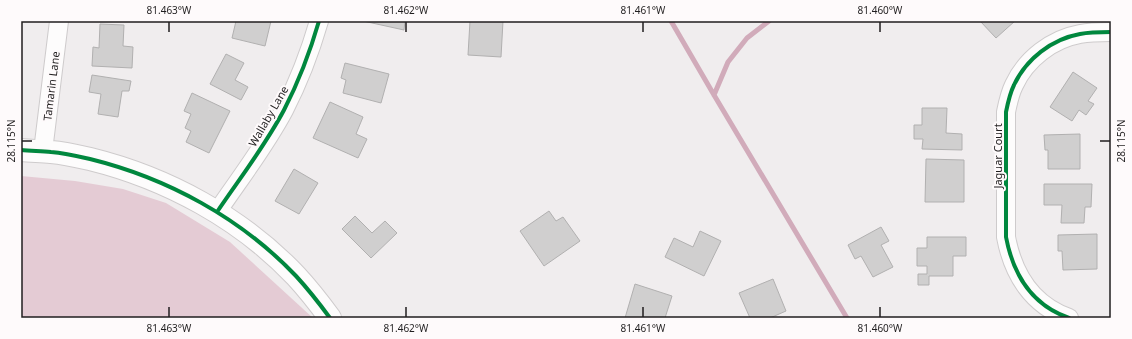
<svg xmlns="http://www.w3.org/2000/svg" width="1132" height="339" viewBox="0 0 1132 339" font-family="'Noto Sans',sans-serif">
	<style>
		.green { fill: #e4cbd4 }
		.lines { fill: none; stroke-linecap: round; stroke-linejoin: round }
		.stream { stroke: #d1abba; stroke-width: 5 }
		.building { fill: #d0cfcf; stroke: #b1b0b0 }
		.minor-casing { stroke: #cecbcc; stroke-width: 20 }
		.tertiary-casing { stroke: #cecbcc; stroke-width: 24 }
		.minor { stroke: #fdfcfc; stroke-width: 18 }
		.tertiary { stroke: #fdfcfc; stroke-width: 22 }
		.cycleway-casing { stroke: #fefafb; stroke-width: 6 }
		.cycleway { stroke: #00873e; stroke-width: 4 }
		.ticks { fill: none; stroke: #201e1f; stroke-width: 1.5 }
		.labels { text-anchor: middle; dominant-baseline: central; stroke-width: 4; stroke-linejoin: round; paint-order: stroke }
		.street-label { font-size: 11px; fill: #201e1f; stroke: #fefafb }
		.neatline { fill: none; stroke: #201e1f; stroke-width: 1.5 }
		.ticks-label { font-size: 10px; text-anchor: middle; fill: #201e1f }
	</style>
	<rect width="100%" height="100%" fill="#f0edee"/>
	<path class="green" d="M21 176 75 181 123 189 166 203 230 242 313 318H21Z"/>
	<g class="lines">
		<path class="stream" d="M671 21 714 95 847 318
			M714 95 728 62 747 38 769 21"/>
	</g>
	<path class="building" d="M236 21H271L265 46 232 38Z
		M363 21H405L404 30Z
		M470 21H503L501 57 468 55Z
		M980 21H1015L996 38Z
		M100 24 124 25 123 46 133 47 132 68 92 66 93 47 99 48Z
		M226 54 244 63 235 80 248 87 241 100 210 84Z
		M345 63 389 74 381 103 343 93 346 80 341 78Z
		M1073 72 1097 88 1088 101 1094 104 1086 115 1079 110 1072 121 1050 107Z
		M92 75 131 81 129 91H122L118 117 98 114 101 94 89 92Z
		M192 93 230 111 209 153 186 142 191 131 185 128 191 114 184 111Z
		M330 102 363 117 356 134 367 139 358 158 313 138Z
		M922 108H947L946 133 962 134V150L922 149 923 139H914V125H922Z
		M1080 134V169H1048V150H1045L1044 135Z
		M926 159 964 160V202H925Z
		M294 169 318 183 299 214 275 201Z
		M1044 184H1092L1091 207H1085L1084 223H1061L1062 205H1044Z
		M549 211 556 221 563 217 580 241 544 266 520 231Z
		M355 216 372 233 385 221 397 233 371 258 342 229Z
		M881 227 889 241 881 245 893 267 873 277 861 256 855 259 848 245Z
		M700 231 721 241 704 276 665 257 674 238 693 247Z
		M1097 234V269L1063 270 1062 251H1058V235Z
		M927 237H966V256H953V276H929V285H918V274H927V266H917V248H927Z
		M773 279 786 311 770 318H750L739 293Z
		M635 284 672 296 665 318H625Z"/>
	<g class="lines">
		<g class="minor-casing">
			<path id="minor" d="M43 151 59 21
				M217 212C240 178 265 146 284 110 299 81 310 52 319 21
				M1069 318C1032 305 1013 274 1006 237V112C1008 102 1010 93 1014 85 1026 59 1052 39 1080 34 1090 32 1101 32 1111 32"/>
		</g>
		<g class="tertiary-casing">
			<path id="tertiary" d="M21 150C31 151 41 151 51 152 64 153 77 156 90 159 167 178 241 218 296 276 308 289 319 303 330 318"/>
		</g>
		<use href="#minor" class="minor"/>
		<use href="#tertiary" class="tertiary"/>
		<g class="cycleway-casing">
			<path id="cycleway" d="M21 150C31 151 41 151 51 152 64 153 77 156 90 159 167 178 241 218 296 276 308 289 319 303 330 318
				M217 212C240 178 265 146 284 110 299 81 310 52 319 21
				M1069 318C1032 305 1013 274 1006 237V112C1008 102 1010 93 1014 85 1026 59 1052 39 1080 34 1090 32 1101 32 1111 32"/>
		</g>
		<use href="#cycleway" class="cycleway"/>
	</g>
	<path class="ticks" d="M169 22V32M406 22V32M643 22V32M880 22V32M22 141H32M1100 141H1110M169 307V317M406 307V317M643 307V317M880 307V317"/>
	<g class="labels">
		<g class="street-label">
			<text transform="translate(51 86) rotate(-83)">Tamarin Lane</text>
			<text transform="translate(268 116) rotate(-60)">Wallaby Lane</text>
			<text transform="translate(997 156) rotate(-90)">Jaguar Court</text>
		</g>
	</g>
	<rect width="1132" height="339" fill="none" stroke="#fefafb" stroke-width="44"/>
	<rect x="22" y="22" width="1088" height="295" class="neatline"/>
	<g class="ticks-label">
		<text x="169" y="14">81.463°W</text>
		<text x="406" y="14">81.462°W</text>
		<text x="643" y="14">81.461°W</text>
		<text x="880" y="14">81.460°W</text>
		<text transform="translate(11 141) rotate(-90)" y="4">28.115°N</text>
		<text transform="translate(1121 141) rotate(-90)" y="4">28.115°N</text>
		<text x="169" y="332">81.463°W</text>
		<text x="406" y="332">81.462°W</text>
		<text x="643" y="332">81.461°W</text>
		<text x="880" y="332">81.460°W</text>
	</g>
</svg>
